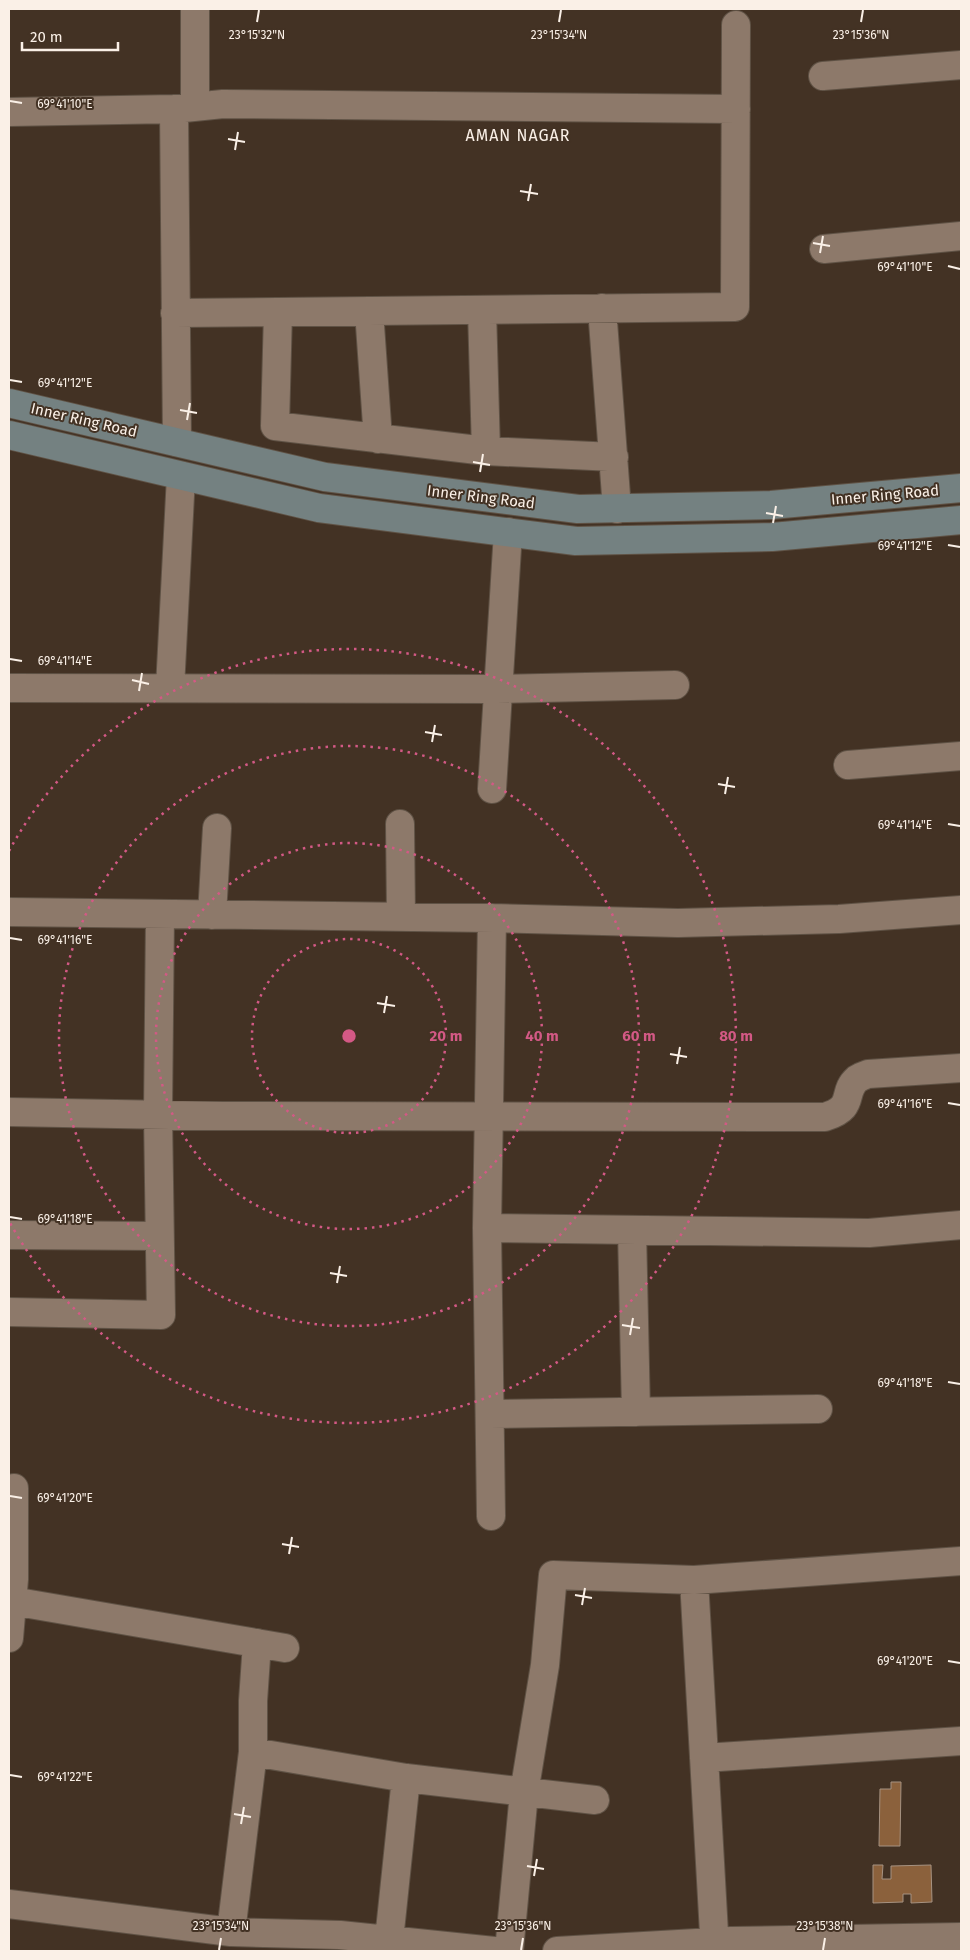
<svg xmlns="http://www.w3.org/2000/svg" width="970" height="1960" viewBox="0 0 970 1960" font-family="'Fira Sans',sans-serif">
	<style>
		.building { fill: #8b613c; stroke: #a69281 }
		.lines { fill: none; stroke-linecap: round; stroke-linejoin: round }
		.minor-casing { stroke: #5f5245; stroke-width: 30 }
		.secondary-casing { stroke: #5f5245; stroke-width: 30 }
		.minor { stroke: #8d796a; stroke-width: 28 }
		.secondary { stroke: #748181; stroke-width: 28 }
		.ticks { fill: none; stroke: #faf0e7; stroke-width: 2 }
		.ring { fill: none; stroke: #d35985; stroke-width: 2.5; stroke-dasharray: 2.5 5 }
		.labels { text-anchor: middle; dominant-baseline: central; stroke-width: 4; stroke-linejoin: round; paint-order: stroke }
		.street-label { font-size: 15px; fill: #faf0e7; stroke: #433224 }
		.neighbourhood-label { font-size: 16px; letter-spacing: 1px; fill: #faf0e7; stroke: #433224 }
		.ticks-label { font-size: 12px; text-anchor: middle; fill: #faf0e7; stroke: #433224; stroke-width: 4; stroke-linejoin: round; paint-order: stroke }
		.centre { fill: #d35985; stroke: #433224; stroke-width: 2.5 }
		.ring-label { font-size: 15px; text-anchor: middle; font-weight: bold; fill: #d35985; stroke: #433224; stroke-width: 4; stroke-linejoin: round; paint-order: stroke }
	</style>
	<rect width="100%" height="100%" fill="#433224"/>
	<path class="building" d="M891 1782H901L900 1846H879L880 1789H891Z
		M873 1865H883L882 1879H891V1866L931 1865 932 1902 911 1903V1894H903V1902L873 1903Z"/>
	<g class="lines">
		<g class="minor-casing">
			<path id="minor" d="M823 76 961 65
				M195 106V9
				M174 109 177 442
				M9 112 174 109 223 104 736 109
				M824 249 961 236
				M602 308 617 509
				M482 310 486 451
				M369 311 378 439
				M278 312 275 426 486 451 614 457
				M175 313 735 307 736 25
				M9 688 497 689 675 685
				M170 688 181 476
				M848 765 961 756
				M492 789 508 532
				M400 824 401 917
				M9 912 492 918 678 923 839 919 961 910
				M212 915 217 828
				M9 1112 223 1116 825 1117C857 1107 841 1093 857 1079 860 1077 865 1075 868 1074L961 1068
				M487 1228 869 1233 961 1225
				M632 1230 636 1412
				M9 1235 159 1236
				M9 1312 161 1315 158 1115 160 914
				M490 1414 818 1409
				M491 1516 487 1228 492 918
				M694 1580 715 1951
				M12 1601 285 1648
				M9 1638 14 1579V1488
				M253 1752 406 1778 595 1800
				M704 1758 961 1741
				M9 1904 231 1932 340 1935 494 1951
				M231 1932 253 1752V1701L257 1643
				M389 1940 406 1778
				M509 1951 524 1793 545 1665 553 1575 694 1580 961 1561
				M557 1951 731 1941 961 1937"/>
		</g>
		<g class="secondary-casing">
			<path id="secondary" d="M9 403 325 477 578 509 771 505 961 488
				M9 435 319 508 576 541 772 537 961 520"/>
		</g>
		<use href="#minor" class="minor"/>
		<use href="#secondary" class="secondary"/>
	</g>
	<path class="ticks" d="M257 22 259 10M559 22 561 10M861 22 863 10M10 101 22 103M228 139 245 142M235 150 238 132M520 191 538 194M528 201 531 184M813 243 830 246M820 253 823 236M948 266 960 269M10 380 22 382M180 410 197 413M187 420 190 403M473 462 490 465M480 472 483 454M766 513 783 516M773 523 776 506M948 545 960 547M10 659 22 661M132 680 149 684M139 691 142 673M425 732 442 735M432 742 435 725M718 784 735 787M725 794 728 777M948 824 960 826M10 938 22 940M377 1003 395 1006M384 1013 387 996M670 1054 687 1057M677 1064 680 1047M948 1103 960 1105M10 1217 22 1219M330 1273 347 1276M337 1283 340 1266M622 1325 640 1328M630 1335 633 1318M948 1382 960 1384M10 1496 22 1498M282 1544 299 1547M289 1554 292 1537M575 1595 592 1598M582 1605 585 1588M948 1661 960 1663M10 1775 22 1777M234 1814 251 1817M241 1824 244 1807M527 1866 544 1869M534 1876 537 1859M219 1950 221 1938M521 1950 523 1938M823 1950 825 1938"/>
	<g class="ring">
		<circle cx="349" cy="1036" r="97"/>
		<circle cx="349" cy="1036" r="193"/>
		<circle cx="349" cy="1036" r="290"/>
		<path d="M9 851A387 387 0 1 1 9 1221"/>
	</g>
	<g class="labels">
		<g class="street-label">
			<text transform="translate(84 420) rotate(13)">Inner Ring Road</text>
			<text transform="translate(885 495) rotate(-5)">Inner Ring Road</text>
			<text transform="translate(481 497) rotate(7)">Inner Ring Road</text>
		</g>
		<g class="neighbourhood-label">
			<text x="518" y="135">AMAN NAGAR</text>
		</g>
	</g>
	<g class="ticks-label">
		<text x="559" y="39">23°15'34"N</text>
		<text x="861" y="39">23°15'36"N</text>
		<text x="257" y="39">23°15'32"N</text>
		<text x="65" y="108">69°41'10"E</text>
		<text x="905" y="271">69°41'10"E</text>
		<text x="65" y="387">69°41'12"E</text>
		<text x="905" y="550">69°41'12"E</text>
		<text x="65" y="665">69°41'14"E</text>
		<text x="905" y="829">69°41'14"E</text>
		<text x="65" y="944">69°41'16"E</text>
		<text x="905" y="1108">69°41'16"E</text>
		<text x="65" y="1223">69°41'18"E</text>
		<text x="905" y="1387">69°41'18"E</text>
		<text x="65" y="1502">69°41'20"E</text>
		<text x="905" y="1665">69°41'20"E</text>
		<text x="65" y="1781">69°41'22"E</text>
		<text x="221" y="1930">23°15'34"N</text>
		<text x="523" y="1930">23°15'36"N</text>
		<text x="825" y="1930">23°15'38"N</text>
	</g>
	<circle cx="349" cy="1036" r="8" class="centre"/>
	<g class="ring-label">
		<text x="446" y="1041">20 m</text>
		<text x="542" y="1041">40 m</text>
		<text x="639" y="1041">60 m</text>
		<text x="736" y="1041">80 m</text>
	</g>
	<rect width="970" height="1960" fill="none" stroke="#faf0e7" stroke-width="20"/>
	<path d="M22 42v8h96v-8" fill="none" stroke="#faf0e7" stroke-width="2.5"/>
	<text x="30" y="42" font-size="15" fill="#faf0e7" stroke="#433224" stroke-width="4" paint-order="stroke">20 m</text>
</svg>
